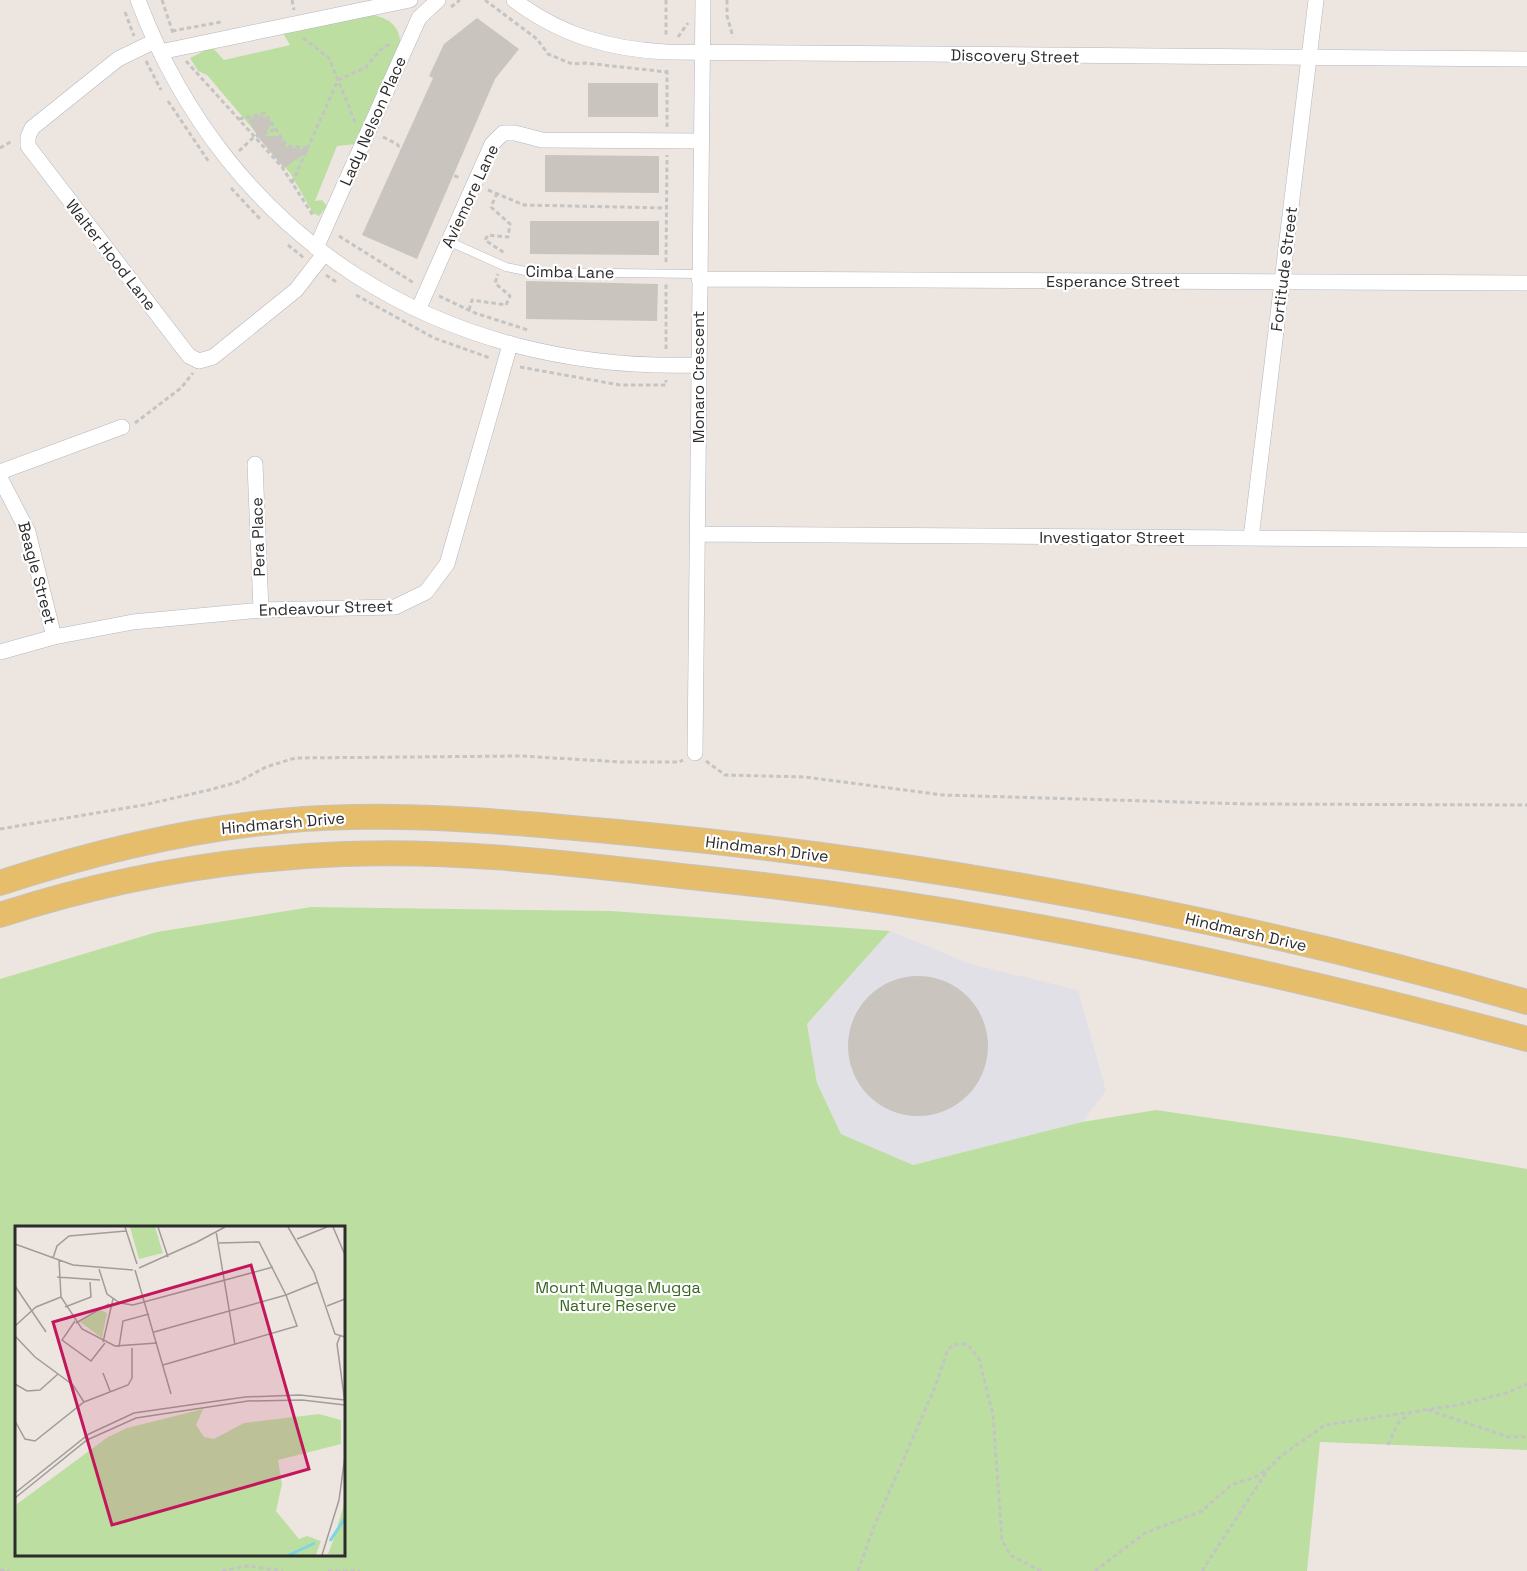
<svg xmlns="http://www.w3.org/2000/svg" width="1527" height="1571" viewBox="0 0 1527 1571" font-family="'Space Grotesk',sans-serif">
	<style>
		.industrial { fill: #e1e0e6 }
		.green { fill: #bcdfa1; fill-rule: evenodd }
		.building { fill: #c9c4be }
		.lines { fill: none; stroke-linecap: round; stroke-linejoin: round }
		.service-casing { stroke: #b3b6be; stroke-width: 9 }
		.minor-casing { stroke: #b3b6be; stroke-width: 16 }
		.primary-casing { stroke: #c4c4c4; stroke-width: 26 }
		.path { stroke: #c4c4c4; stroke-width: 3; stroke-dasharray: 4.5 3; stroke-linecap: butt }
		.service { stroke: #fff; stroke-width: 8 }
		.minor { stroke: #fff; stroke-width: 15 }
		.primary { stroke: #e6bd6b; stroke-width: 24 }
		.labels { text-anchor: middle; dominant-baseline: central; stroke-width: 4.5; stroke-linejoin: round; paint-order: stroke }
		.street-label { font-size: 16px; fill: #2c2c2c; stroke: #fff }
		.park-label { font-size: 16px; fill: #366521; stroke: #fff }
		.inset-river { fill: none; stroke: #7cd5e6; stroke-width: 3 }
		.inset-road { fill: none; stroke: #a09c98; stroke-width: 1.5 }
		.view { fill: #c2185b; fill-opacity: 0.15; stroke: #c2185b; stroke-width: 3 }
		.inset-edge { fill: none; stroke: #2c2c2c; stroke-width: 3 }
	</style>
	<rect width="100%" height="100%" fill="#ede6e0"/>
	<path class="industrial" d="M890 931 970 964 1078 990 1106 1091 1082 1122 913 1165 841 1134 817 1083 807 1024Z"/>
	<path class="green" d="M368 14C388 17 402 26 400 47L357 144 337 146 315 201 322 200 327 206 319 216 313 213 290 173 207 75 198 71 190 58 212 47 224 60 290 45 283 33Z
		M311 907 611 911 890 931 807 1024 817 1083 841 1134 913 1165 1082 1122 1156 1110 1348 1138 1527 1169V1450L1320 1442 1307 1571H0V979L157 932ZM16 1228H344V1554H16Z"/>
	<path class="building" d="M477 18 519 49 495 79 417 259 362 235 433 78 429 76 444 44Z
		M588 83H658V117H588Z
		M261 115 272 122 265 136H280L286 147 310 150 284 168 258 137 248 119Z
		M545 155 659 156V193L545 192Z
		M530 221H659V255L530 254Z
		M526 281 658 284 657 321 526 319Z
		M848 1046a70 70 0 1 1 140 0a70 70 0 1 1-140 0Z"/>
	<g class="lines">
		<g class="service-casing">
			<path id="service" d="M448 241 506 267 530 272 698 274"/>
		</g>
		<g class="minor-casing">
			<path id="minor" d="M138 0C229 241 443 373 698 365
				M514 0C560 35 609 49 666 52L1527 59
				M155 41 118 59 32 128 28 137V146L189 356 199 361 213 357 296 290 324 254
				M160 52 410 0
				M316 248 419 18 438 0
				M699 279 1527 283
				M418 310 492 144 503 133H515L542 140 699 141
				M255 464 261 610
				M0 472 122 427
				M0 478 28 532 54 637
				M697 534 1527 540
				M1251 538 1316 0
				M0 652 54 637 133 622 261 610 395 607 426 592 447 564 510 345
				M695 753 703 0"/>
		</g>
		<g class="primary-casing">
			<path id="primary" d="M0 883C91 853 186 830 281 821 400 810 520 823 639 834 939 863 1238 919 1527 1002
				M0 915C111 879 228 858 344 854 466 849 589 866 709 879 986 908 1259 966 1527 1039"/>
		</g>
		<path class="path" d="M162 0 173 33
			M292 0 294 10
			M485 0 537 39 548 54 572 64 585 63 667 72
			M666 0V37
			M727 0V16L733 37
			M451 7 460 0
			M125 12 134 36
			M172 31 221 22
			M678 37 688 23
			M303 38 329 58 355 122
			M146 61 161 90
			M186 61 282 167 314 217
			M168 101 209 162
			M239 119 265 113 287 146 307 148
			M667 127V68
			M383 137 397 144 404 154 460 178
			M0 148 12 141
			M239 151 254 137 276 129
			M292 183 338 80 365 68 384 46 390 45
			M231 188 261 220
			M488 190 524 205 666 208
			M497 193 491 207 510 224 508 237 488 235 485 240 506 254
			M339 236 414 283
			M288 245 304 258
			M666 262 667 155
			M326 275 338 283
			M356 295 434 338 490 358
			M439 296 475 313 528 330
			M469 310 472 300 506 305 510 296 495 283 498 274
			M666 349V284
			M520 367 620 385H666V380
			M135 423 181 388 193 373
			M706 761 725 775 805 777 943 795 1248 804 1527 805
			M0 829 144 805 209 790 238 782 266 767 295 758 521 756 621 762H679L683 760
			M1428 1410 1509 1437H1527
			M1388 1445 1398 1423 1410 1413
			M0 1570 10 1571
			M222 1571 247 1566 283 1571
			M328 1571H360
			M858 1571 873 1529 936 1385 947 1352 952 1345 967 1344 979 1359 993 1415 1002 1540 1010 1555 1041 1571
			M1095 1571 1145 1533 1202 1511 1231 1485 1255 1477 1268 1469
			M1202 1571 1269 1468 1281 1456 1325 1425 1458 1405 1507 1393 1527 1384"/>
		<use href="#service" class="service"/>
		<use href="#minor" class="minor"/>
		<use href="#primary" class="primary"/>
	</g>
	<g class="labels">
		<g class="street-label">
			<text transform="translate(1015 56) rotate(1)">Discovery Street</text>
			<text transform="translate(373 121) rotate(-66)">Lady Nelson Place</text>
			<text transform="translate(470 196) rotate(-65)">Aviemore Lane</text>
			<text transform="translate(111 255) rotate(52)">Walter Hood Lane</text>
			<text transform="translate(1284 269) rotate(-83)">Fortitude Street</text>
			<text transform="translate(570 272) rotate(1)">Cimba Lane</text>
			<text x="1113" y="281">Esperance Street</text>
			<text transform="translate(698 377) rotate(-90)">Monaro Crescent</text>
			<text transform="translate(258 537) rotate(-92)">Pera Place</text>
			<text x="1112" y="537">Investigator Street</text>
			<text transform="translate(37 573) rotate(75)">Beagle Street</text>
			<text transform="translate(326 608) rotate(-2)">Endeavour Street</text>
			<text transform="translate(283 823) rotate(-5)">Hindmarsh Drive</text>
			<text transform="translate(767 849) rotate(7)">Hindmarsh Drive</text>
			<text transform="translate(1246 932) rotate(13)">Hindmarsh Drive</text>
		</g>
		<g class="park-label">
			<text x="618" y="1287">Mount Mugga Mugga<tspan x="618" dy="18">Nature Reserve</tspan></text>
		</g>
	</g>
	<g transform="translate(15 1226)">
		<rect width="330" height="330" fill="#ede6e0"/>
		<path d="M115 1H140L148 27 124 33ZM86 84 92 87 87 112 65 96ZM188 183 181 199 189 211 199 213 229 197 304 188 326 194V218L263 234 267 258 261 285 284 313 292 310 306 315 301 329H0L2 278 93 211 112 202ZM329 278 330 329 313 328 319 312Z" fill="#bcdfa1"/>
		<path class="inset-river" d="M315 315 330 292M274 329 300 317"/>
		<path class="inset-road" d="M110 1 122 38M143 1 153 31M273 1 299 46 320 108 330 111M318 1 330 29M201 5 220 119M282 13 312 1M182 16 210 1M0 18 58 39 118 44M38 32 42 20 54 10 111 5M44 34 46 71 67 103 100 120 142 117M124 42 182 16M84 43 92 68 105 77 118 79 258 41M120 44 156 168M42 51 85 54M0 60 31 106M312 80 330 73M50 81 76 71 75 56M60 95 47 114 76 135 90 117M61 97 94 78M0 100 21 81 46 71M139 106 271 69 303 56M0 110 20 131 58 159 69 176M325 110 322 118 330 177M88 116 98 73M104 121 108 95 134 88M148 139 282 100 271 69 244 16 204 17M88 147 95 165M0 158 12 165 25 164 43 148M0 195 10 213 20 215 69 176 113 159 117 152V122M0 267 74 208 119 187 230 171 285 169 330 174M0 272 72 214 121 192 233 175 287 174 330 179M307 329 324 274 330 230"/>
		<path class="view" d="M236 39 294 243 97 299 38 96Z"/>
		<rect width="330" height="330" class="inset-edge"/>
	</g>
</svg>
